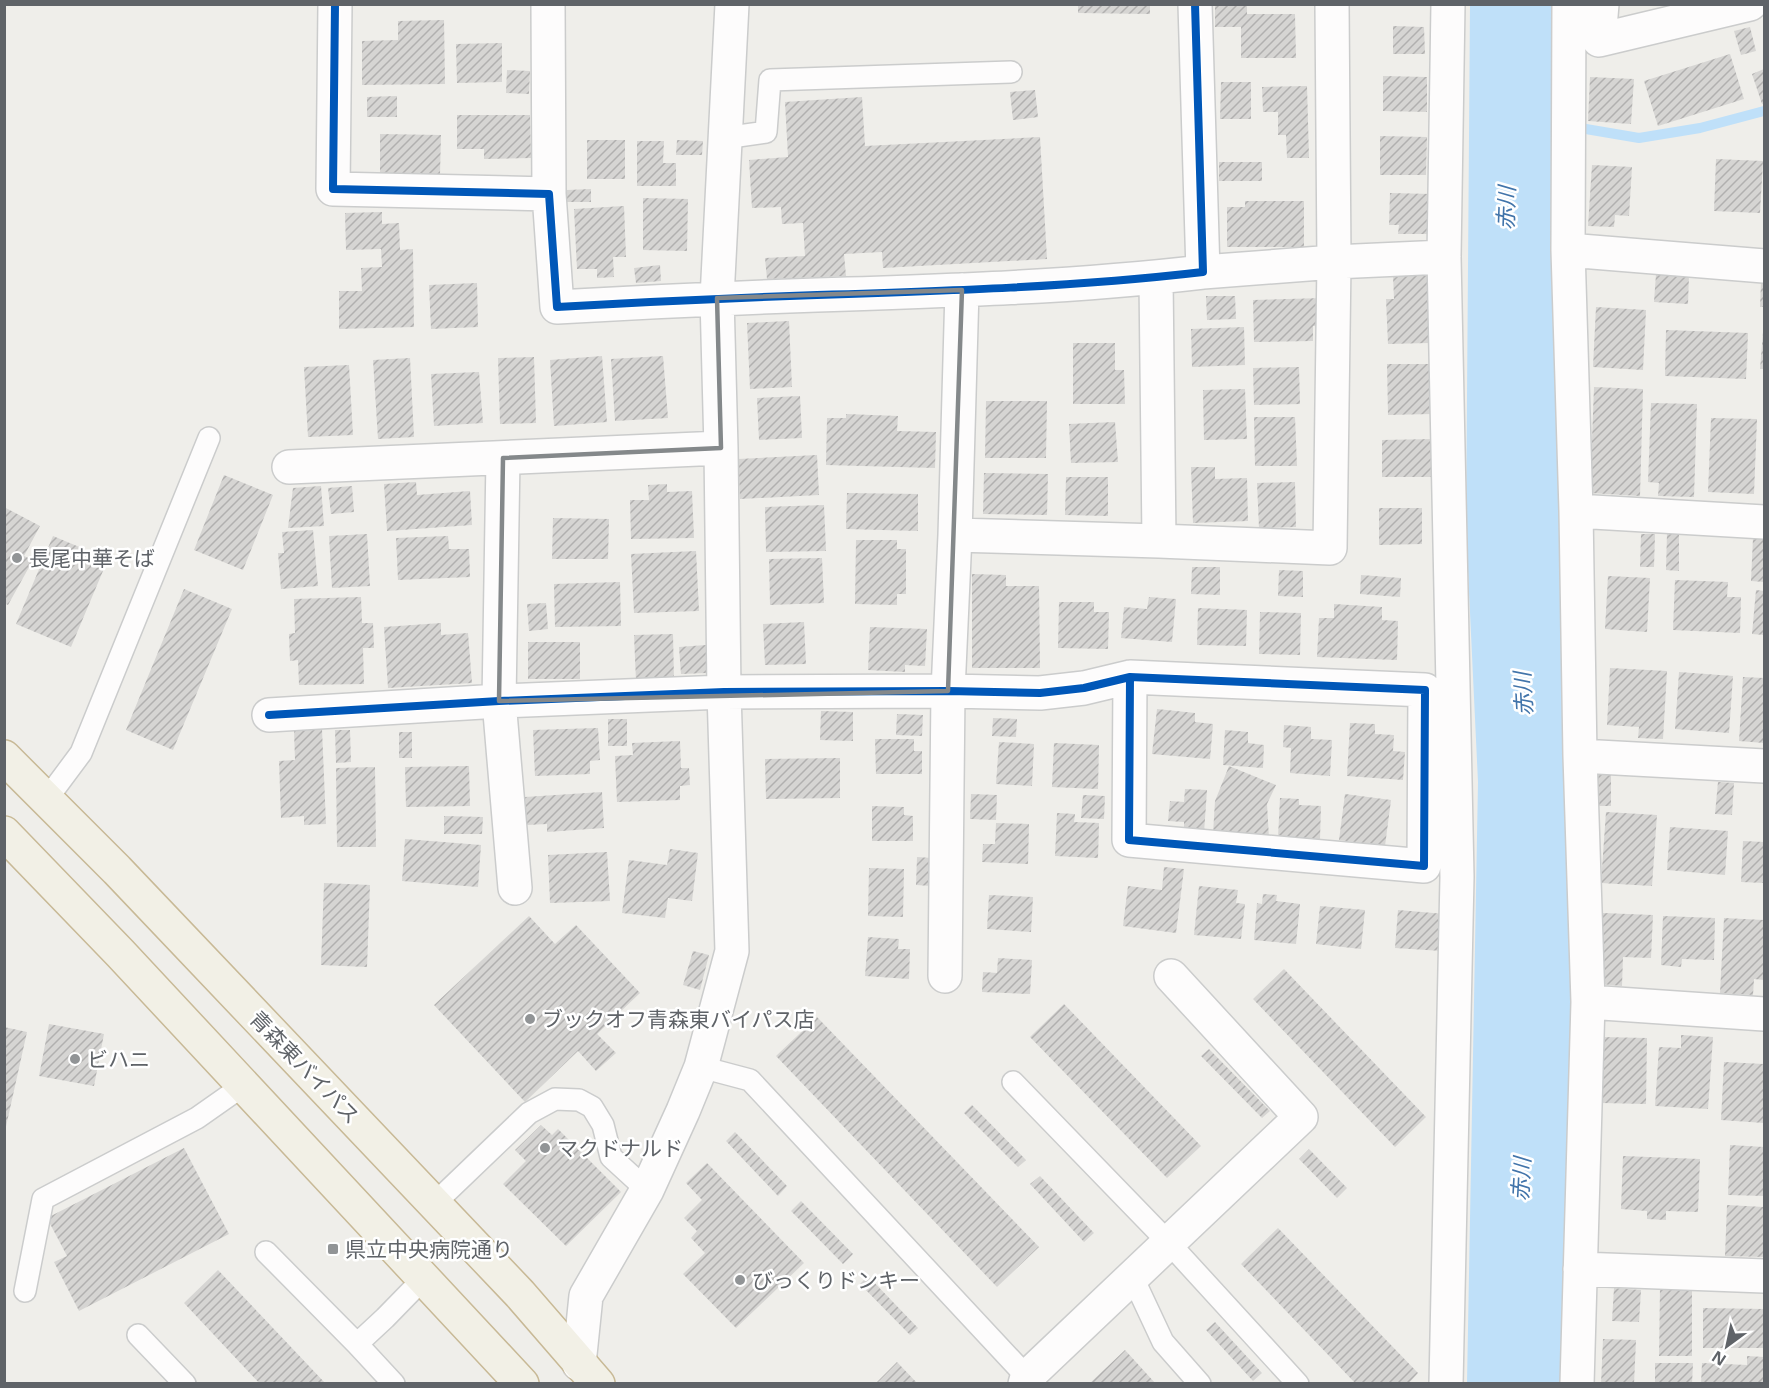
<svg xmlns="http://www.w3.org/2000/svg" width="1769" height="1388" viewBox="0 0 1769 1388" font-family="'Noto Sans','Noto Sans JP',sans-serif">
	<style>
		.water { fill: #bfe0f9 }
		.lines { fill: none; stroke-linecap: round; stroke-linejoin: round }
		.stream { stroke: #bfe0f9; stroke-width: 10 }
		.building { fill: url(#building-hatch) }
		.service-casing { stroke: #cbcccc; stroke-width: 24 }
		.minor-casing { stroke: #cbcccc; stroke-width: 36 }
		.trunk-casing { stroke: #c8b996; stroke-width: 36 }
		.service { stroke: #fdfcfc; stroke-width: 21 }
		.minor { stroke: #fdfcfc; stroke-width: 33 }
		.trunk { stroke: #f2f0e6; stroke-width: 33 }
		.cycleway-casing { stroke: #fff; stroke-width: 11 }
		.cycleway { stroke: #0057b8; stroke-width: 8 }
		.marked { fill: none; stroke: #84888a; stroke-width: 4.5; stroke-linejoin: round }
		.poi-dot { fill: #919496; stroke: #fff; stroke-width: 2 }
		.labels { text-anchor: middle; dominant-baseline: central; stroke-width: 5; stroke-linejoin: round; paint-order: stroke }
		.poi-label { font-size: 21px; fill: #5f6368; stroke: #fff; text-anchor: start }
		.street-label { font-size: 21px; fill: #5f6368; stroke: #fff }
		.water-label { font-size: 22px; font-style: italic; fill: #4174aa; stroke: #fff }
	</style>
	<defs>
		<pattern id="building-hatch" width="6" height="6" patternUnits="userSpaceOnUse" patternTransform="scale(1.5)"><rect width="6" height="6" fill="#d6d5d3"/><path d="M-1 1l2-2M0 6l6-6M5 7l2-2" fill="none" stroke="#b1b0af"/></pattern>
	</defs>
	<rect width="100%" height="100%" fill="#efeeea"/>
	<path class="water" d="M1470 5H1558L1556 301 1561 594 1573 1014 1565 1383H1467L1478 782 1466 528Z"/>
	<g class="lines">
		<path class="stream" d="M1580 128 1639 138 1700 128 1764 111"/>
	</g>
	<path class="building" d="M1078 4H1150V14L1078 13Z
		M1215 4H1247V14H1295L1296 58H1241V27H1215Z
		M444 20 445 84 362 85V41L398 40V21Z
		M1393 26 1424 27 1425 54H1393Z
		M1750 27 1756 51 1741 55 1734 31Z
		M502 43V82L457 83 456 44Z
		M1730 54 1744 99 1658 126 1644 81Z
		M1764 69V103L1762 104 1752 74Z
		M507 70 530 71 529 94 506 93Z
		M1383 76 1427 77V112L1383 111Z
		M1590 77 1634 79 1631 124 1588 121Z
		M1221 82H1251V119H1220Z
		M1307 86 1309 158H1287L1286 135H1278V112H1263L1262 87Z
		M1035 90 1038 117 1013 120 1010 92Z
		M397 96V117H367V97Z
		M862 97 865 146 1040 137 1047 259 883 268 882 252 844 254 846 276 767 279 765 258 805 256 803 223 782 224 781 207 752 208 749 160 788 157 785 102Z
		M457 115H530L531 158 484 159V149H457Z
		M380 134 441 135 440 174 380 173Z
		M1380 136 1427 137 1426 175H1380Z
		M587 140H625V179H587Z
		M677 140 703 141 702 155H676Z
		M637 141H664L663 163H676V186H637Z
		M1716 159 1763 161 1760 213 1714 211Z
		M1219 162H1262V181H1219Z
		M1592 165 1632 167 1629 216 1615 215 1614 227 1588 226Z
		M591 189V202H567V190Z
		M1390 193 1432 194 1431 234H1398L1399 225H1389Z
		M643 198 688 199 687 251 643 250Z
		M1245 201H1304V247H1227V207H1245Z
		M624 206 626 257H613L614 277 597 278V269H577L574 209Z
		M382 212V224L399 223 400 250 413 249 414 327 339 329V291H362L361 268 382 267 381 249 346 250 345 213Z
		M660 265 661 281 636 283 634 268Z
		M1427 274 1429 343 1388 344 1386 299H1394L1393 275Z
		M1656 274 1689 275 1688 304 1654 302Z
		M1761 281H1764V307H1760Z
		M477 283 478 327 431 329 429 285Z
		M1206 296H1235L1236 319 1207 320Z
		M1323 298 1324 326H1313V341L1254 342 1253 300Z
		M1596 307 1646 310 1643 370 1593 367Z
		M789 321 792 387 750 389 747 323Z
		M1244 327 1245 365 1192 367 1191 329Z
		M1666 330 1748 333 1746 379 1665 376Z
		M1763 332H1764V369H1760Z
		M1073 343H1115V370H1124L1125 404H1073Z
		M602 356 607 422 554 426 550 360Z
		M663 356 668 418 615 421 611 359Z
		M534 357 536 423 500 424 498 358Z
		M410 358 414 437 378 439 373 360Z
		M1387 364H1431L1432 414 1388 415Z
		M349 365 353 435 308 437 304 367Z
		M1299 367 1300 404 1254 405 1253 368Z
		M479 372 483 423 434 426 431 374Z
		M1594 387 1643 389 1640 496 1590 493Z
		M1245 389 1247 439 1204 440 1203 390Z
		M800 396 802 438 759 440 757 398Z
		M986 401H1047L1046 458H985Z
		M1651 403 1697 404 1694 497 1658 496 1659 483 1648 482Z
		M846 414 898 416 897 431 936 432 935 468 826 465 827 418H846Z
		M1254 417H1295L1297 466H1255Z
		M1711 418 1757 419 1754 494 1708 492Z
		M1115 422 1118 462 1071 463 1069 424Z
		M1433 439 1434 477H1382V440Z
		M817 455 819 495 740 499 738 459Z
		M1191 467H1215V479L1247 478 1248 521 1193 523Z
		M984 473 1048 474 1047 515 983 514Z
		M224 475 273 495 243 570 194 550Z
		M1066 477H1108V516L1065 515Z
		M416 482 417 495 470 491 472 525 387 531 384 484Z
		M1295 482 1296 527 1259 528 1257 483Z
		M667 484V492L692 491 694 538 631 539 630 500H649L648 485Z
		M321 486 324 526 288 528 293 488Z
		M352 486 354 512 331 514 328 488Z
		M847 493 918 494V531L846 529Z
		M824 505 826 551 766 552 765 507Z
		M4 507 40 526 24 556 33 560 8 605 4 603Z
		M1379 508H1422V544L1379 545Z
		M553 518 609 519 608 559H552Z
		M313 530 318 586 281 589 278 553H284L282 532Z
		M1667 533H1679V571L1666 570Z
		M367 534 370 586 332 588 329 536Z
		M1641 534H1655L1654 567H1640Z
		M53 536 108 559 71 647 16 624Z
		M448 536 449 549H469L470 577 398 580 396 538Z
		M1753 538 1764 539V582L1751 581Z
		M856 540H897V549H906V594H897V605L855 604Z
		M696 551 699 611 634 613 631 554Z
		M822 558 824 603 770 605 769 559Z
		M1192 567H1220V595L1191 594Z
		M1279 570 1303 571V597L1278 596Z
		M972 574 1006 575V586H1039L1040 668H972Z
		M1361 575 1401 578 1400 597 1360 594Z
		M1608 576 1650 578 1647 632 1605 629Z
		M1675 580 1728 582 1727 597H1741L1740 633 1673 630Z
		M620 582 621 626 555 627 554 584Z
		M184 589 232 609 173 750 126 730Z
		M1756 590 1764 591V635L1752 634Z
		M361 597 362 623H373L374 648H363L364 684 299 685 298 660 290 661 289 634 295 633 294 599Z
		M1149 597 1176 599 1172 642 1121 638 1124 607 1147 609Z
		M1059 602H1094V612H1109L1108 649 1058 648Z
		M546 603 548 629 529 631 527 604Z
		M1334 604 1382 607V620L1398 621 1397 660 1317 657 1319 618H1334Z
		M1198 608 1247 610 1246 646 1197 645Z
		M1260 612 1301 613 1300 655 1259 654Z
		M804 622 806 664 765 665 763 624Z
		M441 623V635L468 633 472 683 388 688 384 627Z
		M870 627 927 629 925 666 905 665V672L868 670Z
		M673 634 674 680 636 681 634 635Z
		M528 642H580V679H528Z
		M706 645 707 673 681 674 679 647Z
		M1610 668 1667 671 1663 739 1638 738 1639 727 1607 725Z
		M1679 672 1733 676 1729 733 1675 729Z
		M1743 677 1764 678V743L1739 741Z
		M1157 709 1195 713V722L1213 724 1210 759 1152 754Z
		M821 711 853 712V741L820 740Z
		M897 714 923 715 922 736 896 735Z
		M993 718 1017 719 1016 737 992 736Z
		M608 719H627V746H608Z
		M1350 723 1375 724V734L1394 735 1393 751 1405 752 1403 780 1347 776Z
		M1284 725 1311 727V739L1332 740 1330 776 1290 773 1291 748 1283 747Z
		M598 728 600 760 590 761V774L535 776 533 730Z
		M322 729 326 824 304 825V816L281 818 279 761 295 760 294 730Z
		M335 730H350L351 762 336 763Z
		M1225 730 1248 732V743L1264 745 1263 768 1223 765Z
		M399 732H412V758H399Z
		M875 739H914V751H922V774H876Z
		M680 741 681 768H689L690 785 680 786V800L617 802 615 756 633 755 632 743Z
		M999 742 1034 744 1032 786 996 784Z
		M1054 743 1099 745 1098 789 1052 787Z
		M840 758V798L766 799 765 759Z
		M469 766 470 806 406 807 405 767Z
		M1229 766 1276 785 1267 804 1269 838 1213 834 1215 801Z
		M375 767 376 847H337L336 768Z
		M1595 774H1611V806H1595Z
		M1718 782 1734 783 1732 815 1715 814Z
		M1185 789 1207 790 1204 833 1184 831V822L1168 821 1170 801 1184 802Z
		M602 792 604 828 547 832V824L527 825 525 797Z
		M971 794 997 795 996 820 970 819Z
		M1345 794 1391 800 1385 846 1339 840Z
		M1083 795 1105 796 1104 819 1081 818Z
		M1280 798 1299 799V805L1321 806 1320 839 1278 837Z
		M872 806 904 807V815L913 816V841H872Z
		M1606 812 1657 815 1652 886 1601 883Z
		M1057 813 1075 814 1074 822 1099 823 1098 858 1055 856Z
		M444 816 483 817 482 834H444Z
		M996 823 1029 824 1028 864 982 862 983 844H995Z
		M1670 827 1728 831 1725 875 1667 870Z
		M405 839 481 845 478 887 402 881Z
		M1743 841 1764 842V883L1741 882Z
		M670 849 698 853 692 901 668 898 665 918 622 913 629 860 667 865Z
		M607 852 610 901 550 903 548 855Z
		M917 857 932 858 931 886 916 885Z
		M1164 867 1184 869 1176 933 1123 926 1128 886 1162 890Z
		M869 868 904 869 903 917 868 916Z
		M324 883 370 885 367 967 321 965Z
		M1199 886 1238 890 1236 903 1245 904 1241 939 1194 935Z
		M1263 894 1277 895 1276 901 1300 904 1296 944 1254 940 1257 903 1262 904Z
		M989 895 1033 897 1031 932 987 929Z
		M1320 906 1365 910 1361 949 1316 944Z
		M1398 910 1445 914 1442 951 1395 948Z
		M1603 913 1653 915 1651 958 1623 957 1622 986 1600 984Z
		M529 916 555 944 576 925 640 993 597 1034 616 1053 596 1071 578 1051 525 1102 434 1005Z
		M1663 916 1715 918 1714 960 1682 959 1681 967 1661 965Z
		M1724 918 1764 920V980L1754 979 1753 995 1720 993Z
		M868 937 899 939 898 949H910L909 979 865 976Z
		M693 951 709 955 700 990 683 985Z
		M998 958 1032 960 1030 994 982 992 983 972 997 973Z
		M1284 969 1426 1117 1395 1147 1253 999Z
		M1064 1004 1201 1146 1167 1178 1030 1037Z
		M817 1017 1039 1247 997 1287 776 1056Z
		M49 1024 104 1034 94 1086 39 1076Z
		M4 1027 27 1032 5 1131H4Z
		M1681 1035 1713 1037 1708 1109 1655 1106 1659 1047 1681 1048Z
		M1602 1037 1647 1038 1646 1104 1602 1103Z
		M1209 1049 1270 1111 1262 1118 1201 1056Z
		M1724 1062 1764 1064V1123L1721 1120Z
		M972 1105 1026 1160 1018 1167 964 1113Z
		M541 1125 552 1135 558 1129 621 1192 566 1246 503 1184 526 1161 515 1150Z
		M735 1132 787 1186 778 1196 726 1141Z
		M1730 1145 1764 1147V1196L1728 1195Z
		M184 1148 229 1234 79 1311 54 1262 67 1256 47 1218Z
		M1309 1149 1347 1188 1337 1198 1299 1159Z
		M1623 1156 1700 1159 1698 1212 1666 1211V1220L1647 1219V1211L1621 1209Z
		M707 1163 804 1263 736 1328 683 1274 705 1253 691 1238 697 1231 684 1218 702 1200 686 1183Z
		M1040 1176 1094 1233 1084 1242 1030 1184Z
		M801 1201 853 1254 843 1264 791 1211Z
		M1727 1205 1764 1207V1257L1725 1256Z
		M1278 1228 1418 1373 1408 1384H1356L1241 1264Z
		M218 1270 326 1384H260L184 1303Z
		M868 1276 918 1328 910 1335 860 1284Z
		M1660 1287 1692 1288V1356H1659Z
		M1614 1288 1641 1290 1639 1322 1612 1321Z
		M1703 1308 1764 1309V1348H1703Z
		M1215 1322 1262 1373 1253 1381 1206 1330Z
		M1603 1339 1636 1340 1634 1384H1601Z
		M1125 1350 1156 1384H1089Z
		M1747 1356 1764 1357V1384H1701L1702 1363 1747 1365Z
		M897 1362 918 1384H875Z
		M1655 1363H1693L1692 1384H1655Z"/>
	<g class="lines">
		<g class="service-casing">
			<path id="service" d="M724 138 766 132 770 80 1011 72
				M46 800 81 753 209 438
				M701 1067 750 1080 1027 1377
				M1013 1082 1169 1243 1298 1384
				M434 1204 529 1113 555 1099 579 1100 592 1107 603 1125 611 1157 647 1190
				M266 1252 357 1344
				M1133 1278 1163 1342 1200 1384
				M25 1291 43 1199 197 1118 244 1085
				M138 1335 185 1384
				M394 1384 357 1344 385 1318 424 1278"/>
		</g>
		<g class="minor-casing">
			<path id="minor" d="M335 4 333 189 549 194 557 307C644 302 730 298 817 295 946 291 1075 287 1203 272L1195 4
				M548 4 549 194
				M1332 4 1334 262 1444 257
				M1569 4 1568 250 1576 511 1580 756 1588 1002 1577 1384
				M1602 4 1599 40 1750 4
				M1568 250 1764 266
				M1156 278 1159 541 1330 548 1334 262 1203 272
				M503 458 499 701 515 888
				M289 467 721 448
				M1576 511 1764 522
				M955 535 1159 541
				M269 715 499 701 724 692 948 691 1040 693 1084 688 1130 677 1425 690 1424 866 1129 840 1130 677
				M1580 756 1764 766
				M945 976 948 691 955 535 962 290
				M1588 1002 1764 1014
				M1580 1269 1764 1276
				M579 1364 586 1296 647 1190 683 1111 701 1067 732 951 724 692 721 448 717 298 732 4
				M1025 1384 1027 1377 1301 1117 1171 976
				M1446 1384 1457 877 1444 257 1448 4"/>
		</g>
		<g class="trunk-casing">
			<path id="trunk" d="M4 757 117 870 520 1294 598 1384
				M4 833 120 953 522 1384"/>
		</g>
		<use href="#service" class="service"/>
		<use href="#minor" class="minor"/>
		<use href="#trunk" class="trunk"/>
		<g class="cycleway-casing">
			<path id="cycleway" d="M335 4 333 189 549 194 557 307C644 302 730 298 817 295 946 291 1075 287 1203 272L1195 4
				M269 715 499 701 724 692 948 691 1040 693 1084 688 1130 677 1425 690 1424 866 1129 840 1130 677"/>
		</g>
		<use href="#cycleway" class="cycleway"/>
	</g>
	<path class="marked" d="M962 290 948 691 499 701 503 458 721 448 717 298Z"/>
	<g class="poi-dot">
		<circle cx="17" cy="558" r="6"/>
		<circle cx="530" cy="1019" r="6"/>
		<circle cx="75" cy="1059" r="6"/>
		<circle cx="545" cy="1148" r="6"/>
		<rect x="327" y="1243" width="12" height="12" rx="3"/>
		<circle cx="740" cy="1280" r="6"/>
	</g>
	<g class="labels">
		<g class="poi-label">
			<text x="29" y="558">長尾中華そば</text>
			<text x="542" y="1019">ブックオフ青森東バイパス店</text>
			<text x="87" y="1059">ビハニ</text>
			<text x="557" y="1148">マクドナルド</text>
			<text x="345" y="1249">県立中央病院通り</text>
			<text x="752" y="1280">びっくりドンキー</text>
		</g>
		<g class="street-label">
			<text transform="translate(305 1067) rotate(46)">青森東バイパス</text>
		</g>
		<g class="water-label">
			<text transform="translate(1505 208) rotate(-88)">赤川</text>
			<text transform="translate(1522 694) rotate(-93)">赤川</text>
			<text transform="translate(1520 1179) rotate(-87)">赤川</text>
		</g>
	</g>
	<rect width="1769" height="1388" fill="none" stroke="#5f6368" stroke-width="12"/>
	<g transform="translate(1727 1346) rotate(213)" stroke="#ffffff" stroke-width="4.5" paint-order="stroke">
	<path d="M0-4.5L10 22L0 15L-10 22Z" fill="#5f6368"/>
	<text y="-9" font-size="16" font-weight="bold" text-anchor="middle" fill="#5f6368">N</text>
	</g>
</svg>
